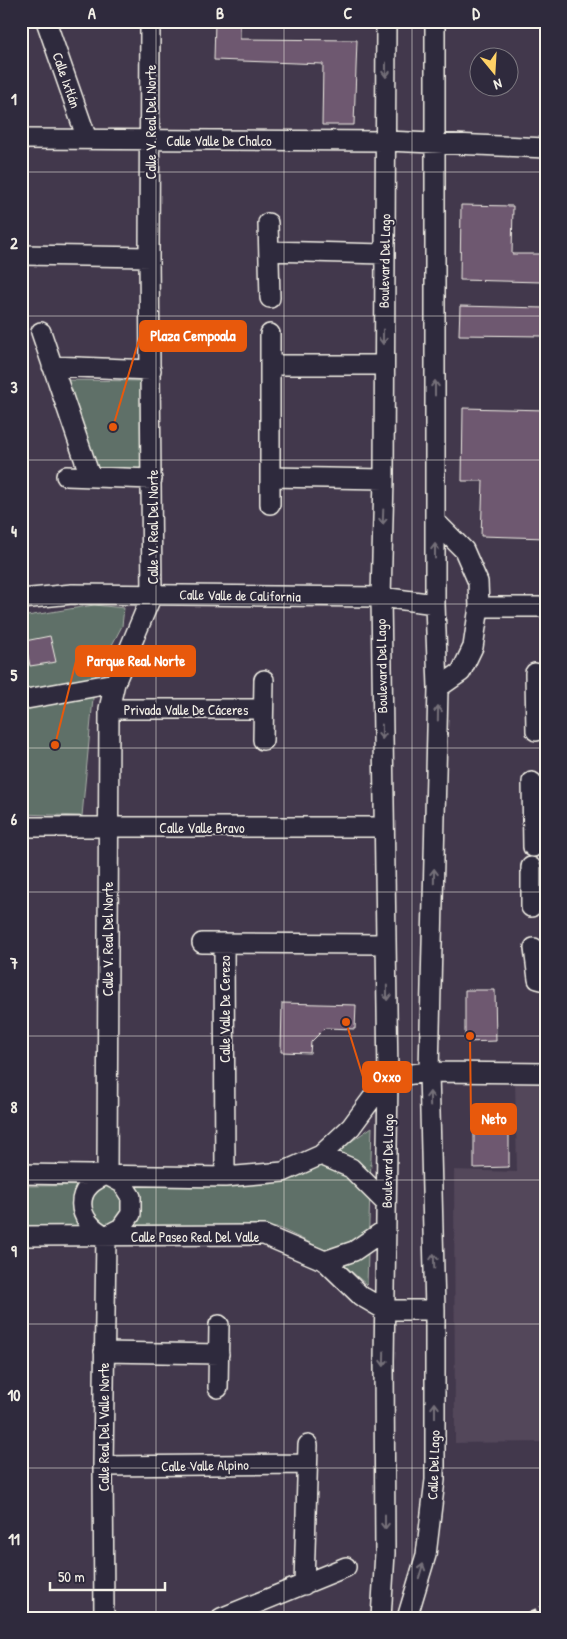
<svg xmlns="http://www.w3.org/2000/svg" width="567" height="1639" viewBox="0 0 567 1639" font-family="'Patrick Hand',sans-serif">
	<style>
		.built { fill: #52465a }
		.green { fill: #5e6f67; stroke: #a9b0a8 }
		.building { fill: #6e5970; stroke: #f4f1e8 }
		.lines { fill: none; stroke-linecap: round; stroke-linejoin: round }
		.minor-casing { stroke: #f4f1e8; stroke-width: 22 }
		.minor { stroke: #2f2a3d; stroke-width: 19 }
		.rail { stroke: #f4f1e8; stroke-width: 4; stroke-dasharray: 8 4; stroke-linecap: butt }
		.oneway { stroke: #747079 }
		.grid { fill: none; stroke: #f4f1e8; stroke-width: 1; stroke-opacity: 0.55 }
		.labels { text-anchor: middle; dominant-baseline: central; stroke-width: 4; stroke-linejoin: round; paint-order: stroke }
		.street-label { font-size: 14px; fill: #f4f1e8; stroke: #2f2a3d }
		.leader { fill: none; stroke: #e8590c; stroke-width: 2 }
		.callout-dot { fill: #e8590c; stroke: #2f2a3d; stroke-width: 2 }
		.callout { fill: #e8590c; stroke: #e8590c; stroke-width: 2 }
		.callout-label { font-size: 15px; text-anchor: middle; font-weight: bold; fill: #fff }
		.neatline { fill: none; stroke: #f4f1e8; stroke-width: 2 }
		.grid-label { font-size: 16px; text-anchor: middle; font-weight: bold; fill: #f4f1e8 }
	</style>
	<rect width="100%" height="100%" fill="#42384c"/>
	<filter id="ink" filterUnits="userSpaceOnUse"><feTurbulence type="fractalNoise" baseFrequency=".02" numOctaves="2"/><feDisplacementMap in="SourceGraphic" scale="10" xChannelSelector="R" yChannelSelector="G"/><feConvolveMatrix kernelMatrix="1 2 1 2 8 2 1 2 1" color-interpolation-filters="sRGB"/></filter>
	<g filter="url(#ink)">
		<path class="built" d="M515 1083H546V1442L455 1443 454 1170 517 1172Z"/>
		<path class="green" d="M60 380 148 381 149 474 93 473Z
			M94 605 124 608 122 626 95 677 82 816 21 814V617Z
			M372 1127 367 1285 329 1252 279 1228H21V1186L271 1184 310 1170Z"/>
		<path class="building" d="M215 21H240V39L357 40 354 125H322L323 64 214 60Z
			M461 205 513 206 512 254H543L542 282 460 280Z
			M460 306 544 308V336L459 335Z
			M463 408 546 410V538L481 536 483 481H462Z
			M50 636 56 662 30 666 25 641Z
			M465 990H495L496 1041 465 1042Z
			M282 1003 356 1005 355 1029 325 1028 311 1042 310 1053 281 1052Z
			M509 1119V1167L474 1168V1120Z"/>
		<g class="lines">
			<g class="minor-casing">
				<path id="minor" d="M46 21 87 139
					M21 139 387 141 546 148
					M268 223 270 298
					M269 251 384 254
					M21 255 149 257
					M41 332 90 476
					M270 334V504
					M270 365H383
					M52 366 151 370
					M66 476 152 479
					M270 477 384 479
					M435 521 464 550 478 582 479 607 473 647 461 672 438 688
					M21 599 72 594 381 597 435 604
					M479 607H546
					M535 673 536 731
					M21 700 115 683
					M109 709H262
					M263 740 264 680
					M532 782 533 847
					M21 827H383
					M531 907V867
					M202 943 386 944
					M224 943 225 1177
					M534 948 538 979 546 981
					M321 1155 351 1168 386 1203
					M21 1174 225 1177 283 1172 321 1155 351 1127 388 1077 429 1072 546 1073
					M107 1175 109 709 115 683 152 595 149 257 150 21
					M107 1175 122 1183 131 1197V1214L121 1228 106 1236C75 1221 72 1187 107 1175Z
					M21 1236 264 1235 325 1261 361 1296 385 1310H435
					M325 1261 354 1251 386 1229
					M104 1352 219 1354
					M218 1388 219 1325
					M103 1466 307 1464
					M304 1585 308 1445
					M104 1618 103 1466 106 1236
					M221 1618 346 1567
					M381 1618 385 1553 384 1361 388 1077 381 597 384 479 386 21
					M407 1618 426 1555 435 1480V1310L429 1072 438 688 435 604V21"/>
			</g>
			<use href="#minor" class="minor"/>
			<path class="rail" d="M518 1618 546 1606"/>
		</g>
		<defs><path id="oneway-shaft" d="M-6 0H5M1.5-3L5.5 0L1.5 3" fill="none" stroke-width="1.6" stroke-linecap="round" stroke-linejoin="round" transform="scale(1.25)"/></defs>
		<g class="oneway">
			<use href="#oneway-shaft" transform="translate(386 70) rotate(90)"/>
			<use href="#oneway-shaft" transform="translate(383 337) rotate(90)"/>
			<use href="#oneway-shaft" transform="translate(435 388) rotate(-90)"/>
			<use href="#oneway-shaft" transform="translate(383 517) rotate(92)"/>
			<use href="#oneway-shaft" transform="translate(435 551) rotate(-90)"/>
			<use href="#oneway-shaft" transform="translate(438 713) rotate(-89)"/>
			<use href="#oneway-shaft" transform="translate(382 732) rotate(89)"/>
			<use href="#oneway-shaft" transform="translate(434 876) rotate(-89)"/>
			<use href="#oneway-shaft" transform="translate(387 993) rotate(89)"/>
			<use href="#oneway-shaft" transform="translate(430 1099) rotate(-91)"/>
			<use href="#oneway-shaft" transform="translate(434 1261) rotate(-92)"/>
			<use href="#oneway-shaft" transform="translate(384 1359) rotate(91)"/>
			<use href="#oneway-shaft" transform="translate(435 1410) rotate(-90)"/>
			<use href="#oneway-shaft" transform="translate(385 1522) rotate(90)"/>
			<use href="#oneway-shaft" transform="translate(421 1571) rotate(-73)"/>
		</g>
	</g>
	<path class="grid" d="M156 21V1618M284 21V1618M412 21V1618M21 172H546M21 316H546M21 460H546M21 604H546M21 748H546M21 892H546M21 1036H546M21 1180H546M21 1324H546M21 1468H546"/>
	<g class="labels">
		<g class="street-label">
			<text transform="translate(67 80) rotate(71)">Calle Ixtlán</text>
			<text transform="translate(150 122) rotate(-90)">Calle V. Real Del Norte</text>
			<text x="219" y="140">Calle Valle De Chalco</text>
			<text transform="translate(384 261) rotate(-89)">Boulevard Del Lago</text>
			<text transform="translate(152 527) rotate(-90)">Calle V. Real Del Norte</text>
			<text transform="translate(240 595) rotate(1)">Calle Valle de California</text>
			<text transform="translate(381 666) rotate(-91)">Boulevard Del Lago</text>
			<text x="186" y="709">Privada Valle De Cáceres</text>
			<text x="202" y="827">Calle Valle Bravo</text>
			<text transform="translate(107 939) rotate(-90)">Calle V. Real Del Norte</text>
			<text transform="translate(224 1009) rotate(-90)">Calle Valle De Cerezo</text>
			<text transform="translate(387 1161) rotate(-89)">Boulevard Del Lago</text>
			<text x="195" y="1236">Calle Paseo Real Del Valle</text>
			<text transform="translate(103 1427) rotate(-90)">Calle Real Del Valle Norte</text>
			<text transform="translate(205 1465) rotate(-1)">Calle Valle Alpino</text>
			<text transform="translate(433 1465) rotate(-88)">Calle Del Lago</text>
		</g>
	</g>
	<path class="leader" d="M113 427L140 336M55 745L76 661M346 1022L363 1077M470 1036L471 1119"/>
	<g class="callout-dot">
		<circle cx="113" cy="427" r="5"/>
		<circle cx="55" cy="745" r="5"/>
		<circle cx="346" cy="1022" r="5"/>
		<circle cx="470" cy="1036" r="5"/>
	</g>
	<g class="callout">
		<rect x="140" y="321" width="106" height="30" rx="5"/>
		<rect x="76" y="646" width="119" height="30" rx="5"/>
		<rect x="363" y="1062" width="48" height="30" rx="5"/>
		<rect x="471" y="1104" width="45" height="30" rx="5"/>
	</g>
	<g class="callout-label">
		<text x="193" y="341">Plaza Cempoala</text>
		<text x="136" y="666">Parque Real Norte</text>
		<text x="387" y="1082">Oxxo</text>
		<text x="494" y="1124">Neto</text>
	</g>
	<rect width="567" height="1639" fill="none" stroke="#2f2a3d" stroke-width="55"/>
	<g transform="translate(494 72) rotate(162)"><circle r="24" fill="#2f2a3d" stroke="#7e7a81"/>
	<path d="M0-4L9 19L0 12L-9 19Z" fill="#ffd166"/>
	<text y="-8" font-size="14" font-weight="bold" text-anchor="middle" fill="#f4f1e8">N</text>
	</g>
	<path d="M50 1582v8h115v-8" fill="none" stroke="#f4f1e8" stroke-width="2.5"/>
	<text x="58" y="1582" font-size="15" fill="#f4f1e8" stroke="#2f2a3d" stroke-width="4" paint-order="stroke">50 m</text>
	<rect x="28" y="28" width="512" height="1584" class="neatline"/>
	<g class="grid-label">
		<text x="92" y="19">A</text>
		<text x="220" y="19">B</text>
		<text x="348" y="19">C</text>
		<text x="476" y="19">D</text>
		<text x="14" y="105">1</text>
		<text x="14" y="249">2</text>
		<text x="14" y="393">3</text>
		<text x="14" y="537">4</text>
		<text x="14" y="681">5</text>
		<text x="14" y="825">6</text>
		<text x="14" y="969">7</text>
		<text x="14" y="1113">8</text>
		<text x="14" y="1257">9</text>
		<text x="14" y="1401">10</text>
		<text x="14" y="1545">11</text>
	</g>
</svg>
